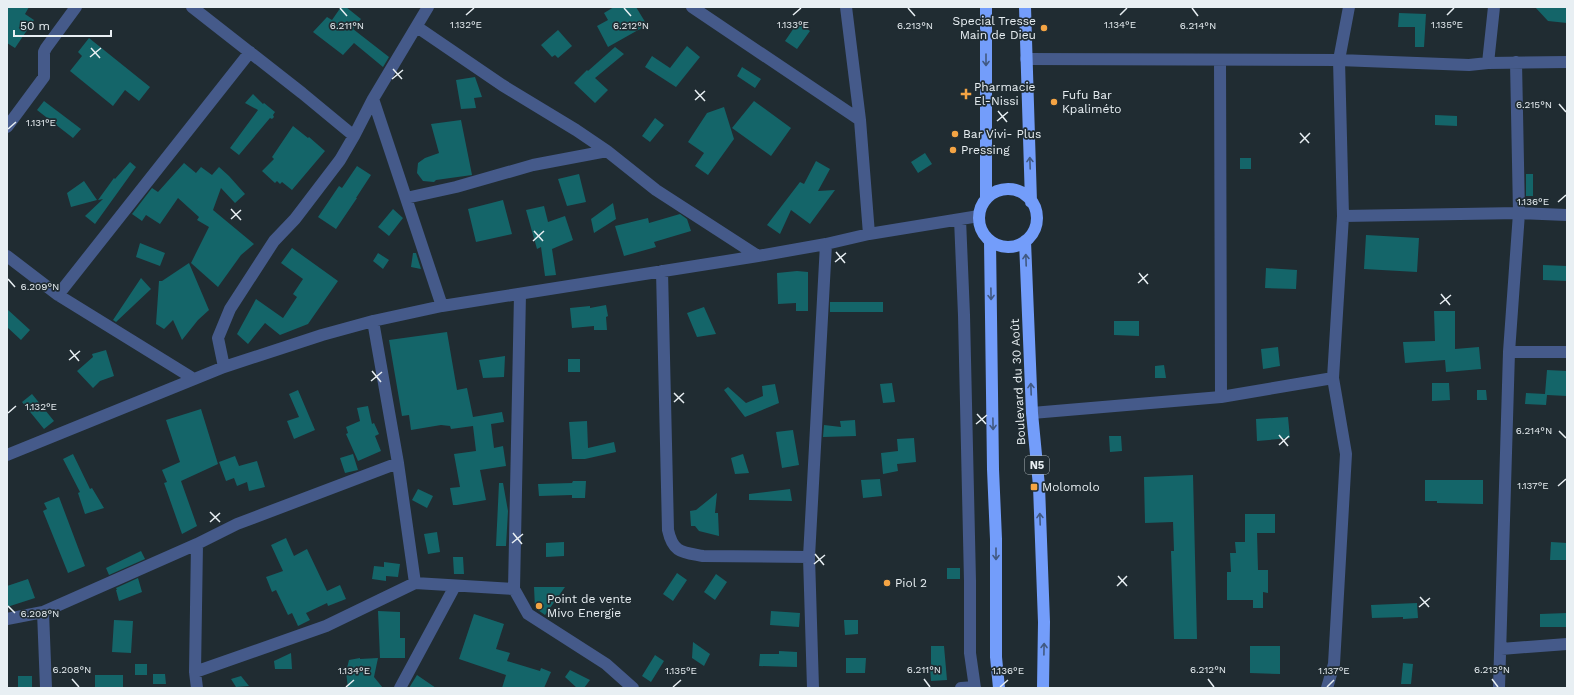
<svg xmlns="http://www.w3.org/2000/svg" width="1574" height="695" viewBox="0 0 1574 695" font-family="'Work Sans',sans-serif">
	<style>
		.building { fill: #146569 }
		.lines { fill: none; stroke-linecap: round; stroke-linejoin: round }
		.minor { stroke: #455a8a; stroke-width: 12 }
		.highway { stroke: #739dfa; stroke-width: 12 }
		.oneway { stroke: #415982 }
		.ticks { fill: none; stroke: #e8eff3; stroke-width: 1.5 }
		.poi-dot { fill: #f4a444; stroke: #202c32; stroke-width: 1.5 }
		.labels { text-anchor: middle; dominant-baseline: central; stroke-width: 3.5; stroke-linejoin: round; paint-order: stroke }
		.shield { fill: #202c32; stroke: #acb4b9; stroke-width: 1 }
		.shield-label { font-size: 11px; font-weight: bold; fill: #e8eff3 }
		.poi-label { font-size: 12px; fill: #e8eff3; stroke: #202c32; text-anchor: start }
		.street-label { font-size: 12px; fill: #e8eff3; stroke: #202c32 }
		.ticks-label { font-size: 10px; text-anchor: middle; fill: #e8eff3; stroke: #202c32; stroke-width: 3.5; stroke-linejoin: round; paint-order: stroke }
	</style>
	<rect width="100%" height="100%" fill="#202c32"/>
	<path class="building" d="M7 7H29L25 14 34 20 15 48 7 43Z
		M341 7H346L361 19 353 29 389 57 383 67 354 43 343 55 313 32 327 17 332 20Z
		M614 7H636L647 25 608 47 597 26 608 20 604 13Z
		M1535 7H1567V23L1548 21Z
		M1399 13 1426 14 1424 47H1415V27H1398Z
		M798 22 810 31 797 49 785 41Z
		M558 30 572 46 558 58 555 55 552 57 541 45Z
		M89 38 150 87 139 101 125 90 113 106 70 71 82 56 78 52Z
		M687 46 700 57 676 87 645 67 652 56 670 68Z
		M615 47 624 54 595 78 608 90 595 103 574 83 587 70 588 71Z
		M742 67 761 79 755 88 737 76Z
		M475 77 482 97 474 98 476 108 461 109 456 80Z
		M253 94 263 104 264 103 275 112 273 115 274 117 272 119 270 118 239 155 230 148 258 110 245 103Z
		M44 101 81 129 73 138 37 110Z
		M754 101 791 128 771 156 732 128Z
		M724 107 734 139 708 175 695 166 704 153 688 142 707 113Z
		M1435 115 1457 116V126L1435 125Z
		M655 118 664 125 650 142 642 136Z
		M461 120 472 175 436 180 434 182 423 181 417 173 418 163 425 158 439 153 431 124Z
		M293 126 308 138 309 137 325 151 292 190 282 182 280 184 277 181 275 183 262 171 274 159 272 157Z
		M925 153 932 164 918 173 911 162Z
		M1240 158H1251V169H1240Z
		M816 161 830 169 818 191 835 190 810 224 791 210 780 234 767 225 800 182 804 184Z
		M130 162 136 167 95 224 85 216 103 199 98 200 114 178 115 179Z
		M184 163 196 173 201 167 212 175 219 167 229 176 245 194 235 203 221 188 213 210 254 244 241 255 218 287 191 263 209 227 197 220 199 217 178 198 160 224 146 215 142 221 132 214 152 188 158 192Z
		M357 166 371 175 356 198H357L336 229 318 217 339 186 342 188Z
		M579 174 586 202 567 206 558 179Z
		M1526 174H1533V196H1526Z
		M84 181 97 200 71 207 67 193Z
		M503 200 512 234 476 242 468 209Z
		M613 203 616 219 594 233 591 219Z
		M544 206 548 222 565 216 573 240 552 249 556 275 545 276 541 247 537 249 526 210Z
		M393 209 403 218 389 236 378 227Z
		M680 214 687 219 691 231 654 242 656 247 624 256 615 226 648 218 649 223Z
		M1366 235 1419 238 1417 272 1364 269Z
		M140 243 165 253 160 266 136 257Z
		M292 248 338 281 308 324 280 335 265 323 248 344 237 334 256 299 283 318 297 297 293 294 303 279 281 263Z
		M378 253 389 260 383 269 373 261Z
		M413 253H416L421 269 411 267Z
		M189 263 209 310 198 320 182 340 173 320 164 329 156 324 159 281H162Z
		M1543 265 1567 266V281L1543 280Z
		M1266 268 1297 270 1296 289 1265 288Z
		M797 271 808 272V311H796V303L778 304 777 273Z
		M141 278 151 289 116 322 113 320Z
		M830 302H883V312H830Z
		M606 305 608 316 606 317 607 330H594V326L572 328 570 308 590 306V308Z
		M704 307 716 334 697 337 687 313Z
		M7 309 30 330 21 340 7 327Z
		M1434 311H1455V349L1479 347 1481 369 1446 372 1445 360 1405 363 1403 342 1435 341Z
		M1114 321H1139V336L1114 335Z
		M447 332 457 390 467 388 473 417 502 412 504 422 491 424 494 448 503 446 506 466 480 470 486 500 457 505H453L450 488 460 487 454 454 476 451 473 426 451 429 450 426 441 425 411 430 409 415 402 416 389 340Z
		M1278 347 1280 366 1263 369 1261 349Z
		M106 350 114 376 100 381 93 388 77 371 93 357 92 354Z
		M505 356 504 377 483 378 479 360Z
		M568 359H580V372H568Z
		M1164 365 1166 378H1155V366Z
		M1547 370 1567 371V396L1547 395 1546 405 1525 404 1526 393 1545 394Z
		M892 383 895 402 883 403 880 384Z
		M1432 383H1449L1450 400 1432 401Z
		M775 384 779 403 745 417 724 390 728 387 746 403 763 396 762 386Z
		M298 390 315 430 294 439 287 421 299 417 289 394Z
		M1477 390H1486L1487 400H1477Z
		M32 394 54 421 44 429 22 402Z
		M368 406 372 424 374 423 379 434 375 436 381 451 358 461 346 434 348 433 346 427 360 421 357 408Z
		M201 409 218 464 181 481 197 526 182 534 164 483 167 482 162 470 180 462 166 420Z
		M1288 417 1290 438 1257 441 1256 419Z
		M855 420 856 436 823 437 824 425 841 427 840 421Z
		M587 421 588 448 614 442 616 452 585 459H572L569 422Z
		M793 430 799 465 782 468 776 432Z
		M1109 436H1121L1122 451 1110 452Z
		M914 438 916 462 897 464 898 471 883 474 881 453 898 451 897 439Z
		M73 454 90 489 92 488 104 508 85 514 78 493 80 492 63 459Z
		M353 454 358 470 345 473 340 458Z
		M743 454 749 473 735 474 731 458Z
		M235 456 239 466 257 461 265 487 249 491 247 482 237 486 234 478 226 481 219 462Z
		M1193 475 1197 639H1174L1171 551H1174L1173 522 1145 523 1144 477Z
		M880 479 882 496 863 498 861 480Z
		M1425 480H1483V504L1437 503V501H1425Z
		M573 481H586L585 498H572V495L539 496 538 484 572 483Z
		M499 483H503L508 511 506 546H496Z
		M418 489 433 496 427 508 412 500Z
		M790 489 792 501 749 500V494Z
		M717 493 715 513H718L719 536 699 531 695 526H691L690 511 696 510Z
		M59 497 85 566 68 573 43 511 47 509 44 503Z
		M1245 514H1275V533H1257L1258 570H1268V593L1263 592V608H1253V600H1227V572H1231L1230 553H1236L1235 542H1245Z
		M437 532 440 552 428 554 424 534Z
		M286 538 294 556 307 549 327 591 340 585 346 599 328 606 327 603 306 613 310 620 298 626 292 613 288 615 276 590 272 592 266 577 283 571 271 545Z
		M564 542V556L546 557V543Z
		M1551 542 1567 543V560H1550Z
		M141 551 145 559 109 575 106 568Z
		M453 557H463L464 574H454Z
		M384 562 400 564 398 577 386 576V581L372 579 374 566 384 567Z
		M947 568H960V579H947Z
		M677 573 687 580 673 601 663 594Z
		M716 574 727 582 715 600 704 592Z
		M138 578 142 592 119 601 116 590H117L116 588Z
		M28 579 35 598 7 607V586Z
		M534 587H565L545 615 535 608Z
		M1417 603 1418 618 1403 619V617L1372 618 1371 605Z
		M378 611 400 612V638H405V658H380Z
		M771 611 800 613 799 627 770 625Z
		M1567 613V627H1540V614Z
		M474 614 504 624 496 649 510 653 507 661 540 671 541 668 551 672 544 688H502L506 675 459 659Z
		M114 620 133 621 131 653 112 652Z
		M844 620H858V634L845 635Z
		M693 642 710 654 704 666 692 658Z
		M931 646H944L947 680 931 681 930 666H931Z
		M1250 646H1280V674L1250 673Z
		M779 651 797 652V667L759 666 760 654H779Z
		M291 653 292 669H275L274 661Z
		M655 655 664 661 651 682 642 676Z
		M360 658V659L378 658 374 677 383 688H348L346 672 349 660Z
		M846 658H866L865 673H846Z
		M1403 663 1413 664 1411 684H1401Z
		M135 664H147V675H135Z
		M570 670 590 680 584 688H577L565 677Z
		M153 674H165L166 684H153Z
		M95 675H123V688H95Z
		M417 675 436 688H409Z
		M18 676H32V688H18Z
		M241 676 249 686 236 687 231 679Z"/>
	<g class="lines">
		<path class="minor" d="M192 7 302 93 354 136
			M692 7 860 120
			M846 7 860 120 869 234
			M417 27 502 85 576 130 607 151 656 190 758 256
			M1026 59 1339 60 1469 65 1488 63 1567 62
			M1220 60 1221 397
			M1488 63 1494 7
			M373 99 442 306
			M7 127 44 77V52L46 48 76 7
			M406 198 456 187 533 165 607 151
			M1343 216 1519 213 1567 215
			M960 219 964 315 970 581V653L975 688
			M7 256 58 295 250 52
			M662 271 668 530C673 553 682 552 703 556L809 557
			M58 295 194 379
			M373 321 398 463 415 583
			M1509 352H1567
			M224 367 218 338 230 309 274 241 295 219 340 160 354 136 373 99 428 7
			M1032 413 1221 397 1333 378
			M7 455 224 367 322 335 373 321 442 306 758 256 826 244 869 234 979 216
			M197 544 195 672 197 688
			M514 589 520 294
			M43 612 46 688
			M7 619 43 612 197 544 237 524 398 463
			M1501 649 1567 644
			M195 672 326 626 415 583 514 589 528 614 606 664 633 688
			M400 688 455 586
			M813 688 809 557 826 244
			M961 688 975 687
			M1327 688 1334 664 1346 454 1333 378 1343 216 1339 60 1349 7
			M1499 688 1509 352 1519 213 1516 62"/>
		<path class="highway" d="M986 7V199
			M1025 7 1031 202
			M979 218a29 29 0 1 1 58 0a29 29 0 1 1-58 0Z
			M990 241 993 469 996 539V657L999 688
			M1025 241 1032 413 1039 486 1044 622 1043 688"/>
	</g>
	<defs><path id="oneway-shaft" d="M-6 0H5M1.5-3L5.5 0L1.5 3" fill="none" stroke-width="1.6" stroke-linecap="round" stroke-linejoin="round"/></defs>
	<g class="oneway">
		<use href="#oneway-shaft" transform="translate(986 60) rotate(90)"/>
		<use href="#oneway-shaft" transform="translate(1030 163) rotate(-92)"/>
		<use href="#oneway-shaft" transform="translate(1026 260) rotate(-92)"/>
		<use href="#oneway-shaft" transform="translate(991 294) rotate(89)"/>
		<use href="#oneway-shaft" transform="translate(1031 389) rotate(-92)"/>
		<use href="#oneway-shaft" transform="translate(993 424) rotate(89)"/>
		<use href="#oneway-shaft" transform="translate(1040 519) rotate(-92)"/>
		<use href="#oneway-shaft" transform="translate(996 554) rotate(90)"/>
		<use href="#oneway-shaft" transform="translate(1044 649) rotate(-89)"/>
	</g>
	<path class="ticks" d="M340 8 347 16M624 8 631 16M908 8 915 16M1192 8 1198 16M466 15 474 8M793 15 801 8M1120 15 1127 8M1447 15 1454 8M91 48 100 58M90 57 101 48M393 69 402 79M392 79 403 70M695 90 705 101M695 100 705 91M1559 104 1566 112M998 111 1007 122M997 121 1008 112M8 129 16 122M1300 133 1309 143M1300 143 1310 133M1558 202 1566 195M231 209 241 220M231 219 241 210M534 231 543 241M533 241 544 231M836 252 845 263M835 262 846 253M1139 273 1148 284M8 279 15 287M1138 283 1148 274M1441 294 1450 305M1440 304 1451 295M70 350 79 361M69 360 80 351M372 371 381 382M371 381 382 372M674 393 684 403M674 402 684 393M8 413 16 406M977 414 986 424M976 424 987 415M1559 431 1566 438M1279 435 1288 446M1279 445 1289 436M1558 486 1566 479M210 512 220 522M210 522 220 513M513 533 522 544M512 543 523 534M815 554 824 565M814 564 825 555M1118 576 1127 586M1117 586 1127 576M1420 597 1429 607M8 606 15 613M1419 607 1430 598M72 679 79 687M924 679 930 687M1208 679 1214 687M1492 679 1498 687M346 687 354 680M673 687 681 680M1000 687 1008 680M1327 687 1334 680"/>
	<g class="poi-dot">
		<circle cx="1044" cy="28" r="4"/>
		<path d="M964 88h4v4h4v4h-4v4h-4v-4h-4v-4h4z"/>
		<circle cx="1054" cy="102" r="4"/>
		<circle cx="955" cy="134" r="4"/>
		<circle cx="953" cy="150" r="4"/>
		<rect x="1030" y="483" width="8" height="8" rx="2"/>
		<circle cx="887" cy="583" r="4"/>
		<circle cx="539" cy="606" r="4"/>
	</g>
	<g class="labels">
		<rect class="shield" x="1025" y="456" width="24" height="18" rx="3"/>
		<g class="shield-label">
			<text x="1037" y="465">N5</text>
		</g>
		<g class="poi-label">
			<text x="1036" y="21" text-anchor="end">Special Tresse<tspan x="1036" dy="14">Main de Dieu</tspan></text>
			<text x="974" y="87">Pharmacie<tspan x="974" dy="14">El-Nissi</tspan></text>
			<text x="1062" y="95">Fufu Bar<tspan x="1062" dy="14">Kpaliméto</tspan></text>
			<text x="963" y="134">Bar Vivi- Plus</text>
			<text x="961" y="150">Pressing</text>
			<text x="1042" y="487">Molomolo</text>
			<text x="895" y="583">Piol 2</text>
			<text x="547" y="599">Point de vente<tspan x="547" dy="14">Mivo Energie</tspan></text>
		</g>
		<g class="street-label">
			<text transform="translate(1018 382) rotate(-93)">Boulevard du 30 Août</text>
		</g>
	</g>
	<g class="ticks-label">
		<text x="466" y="28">1.132°E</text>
		<text x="793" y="28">1.133°E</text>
		<text x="1120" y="28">1.134°E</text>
		<text x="1447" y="28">1.135°E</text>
		<text x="347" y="29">6.211°N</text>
		<text x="631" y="29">6.212°N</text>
		<text x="915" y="29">6.213°N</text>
		<text x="1198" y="29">6.214°N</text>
		<text x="1534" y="108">6.215°N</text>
		<text x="41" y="126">1.131°E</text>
		<text x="1533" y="205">1.136°E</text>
		<text x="40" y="290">6.209°N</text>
		<text x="41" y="410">1.132°E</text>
		<text x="1534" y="434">6.214°N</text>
		<text x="1533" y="489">1.137°E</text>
		<text x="40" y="617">6.208°N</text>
		<text x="72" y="673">6.208°N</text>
		<text x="924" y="673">6.211°N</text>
		<text x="1208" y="673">6.212°N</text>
		<text x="1492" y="673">6.213°N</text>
		<text x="354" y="674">1.134°E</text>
		<text x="681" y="674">1.135°E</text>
		<text x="1008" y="674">1.136°E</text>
		<text x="1334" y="674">1.137°E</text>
	</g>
	<rect width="1574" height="695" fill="none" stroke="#e8eff3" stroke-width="16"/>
	<path d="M14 30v6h97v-6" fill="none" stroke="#e8eff3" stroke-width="2"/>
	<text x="20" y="30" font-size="12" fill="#e8eff3" stroke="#202c32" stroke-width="3" paint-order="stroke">50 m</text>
</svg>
